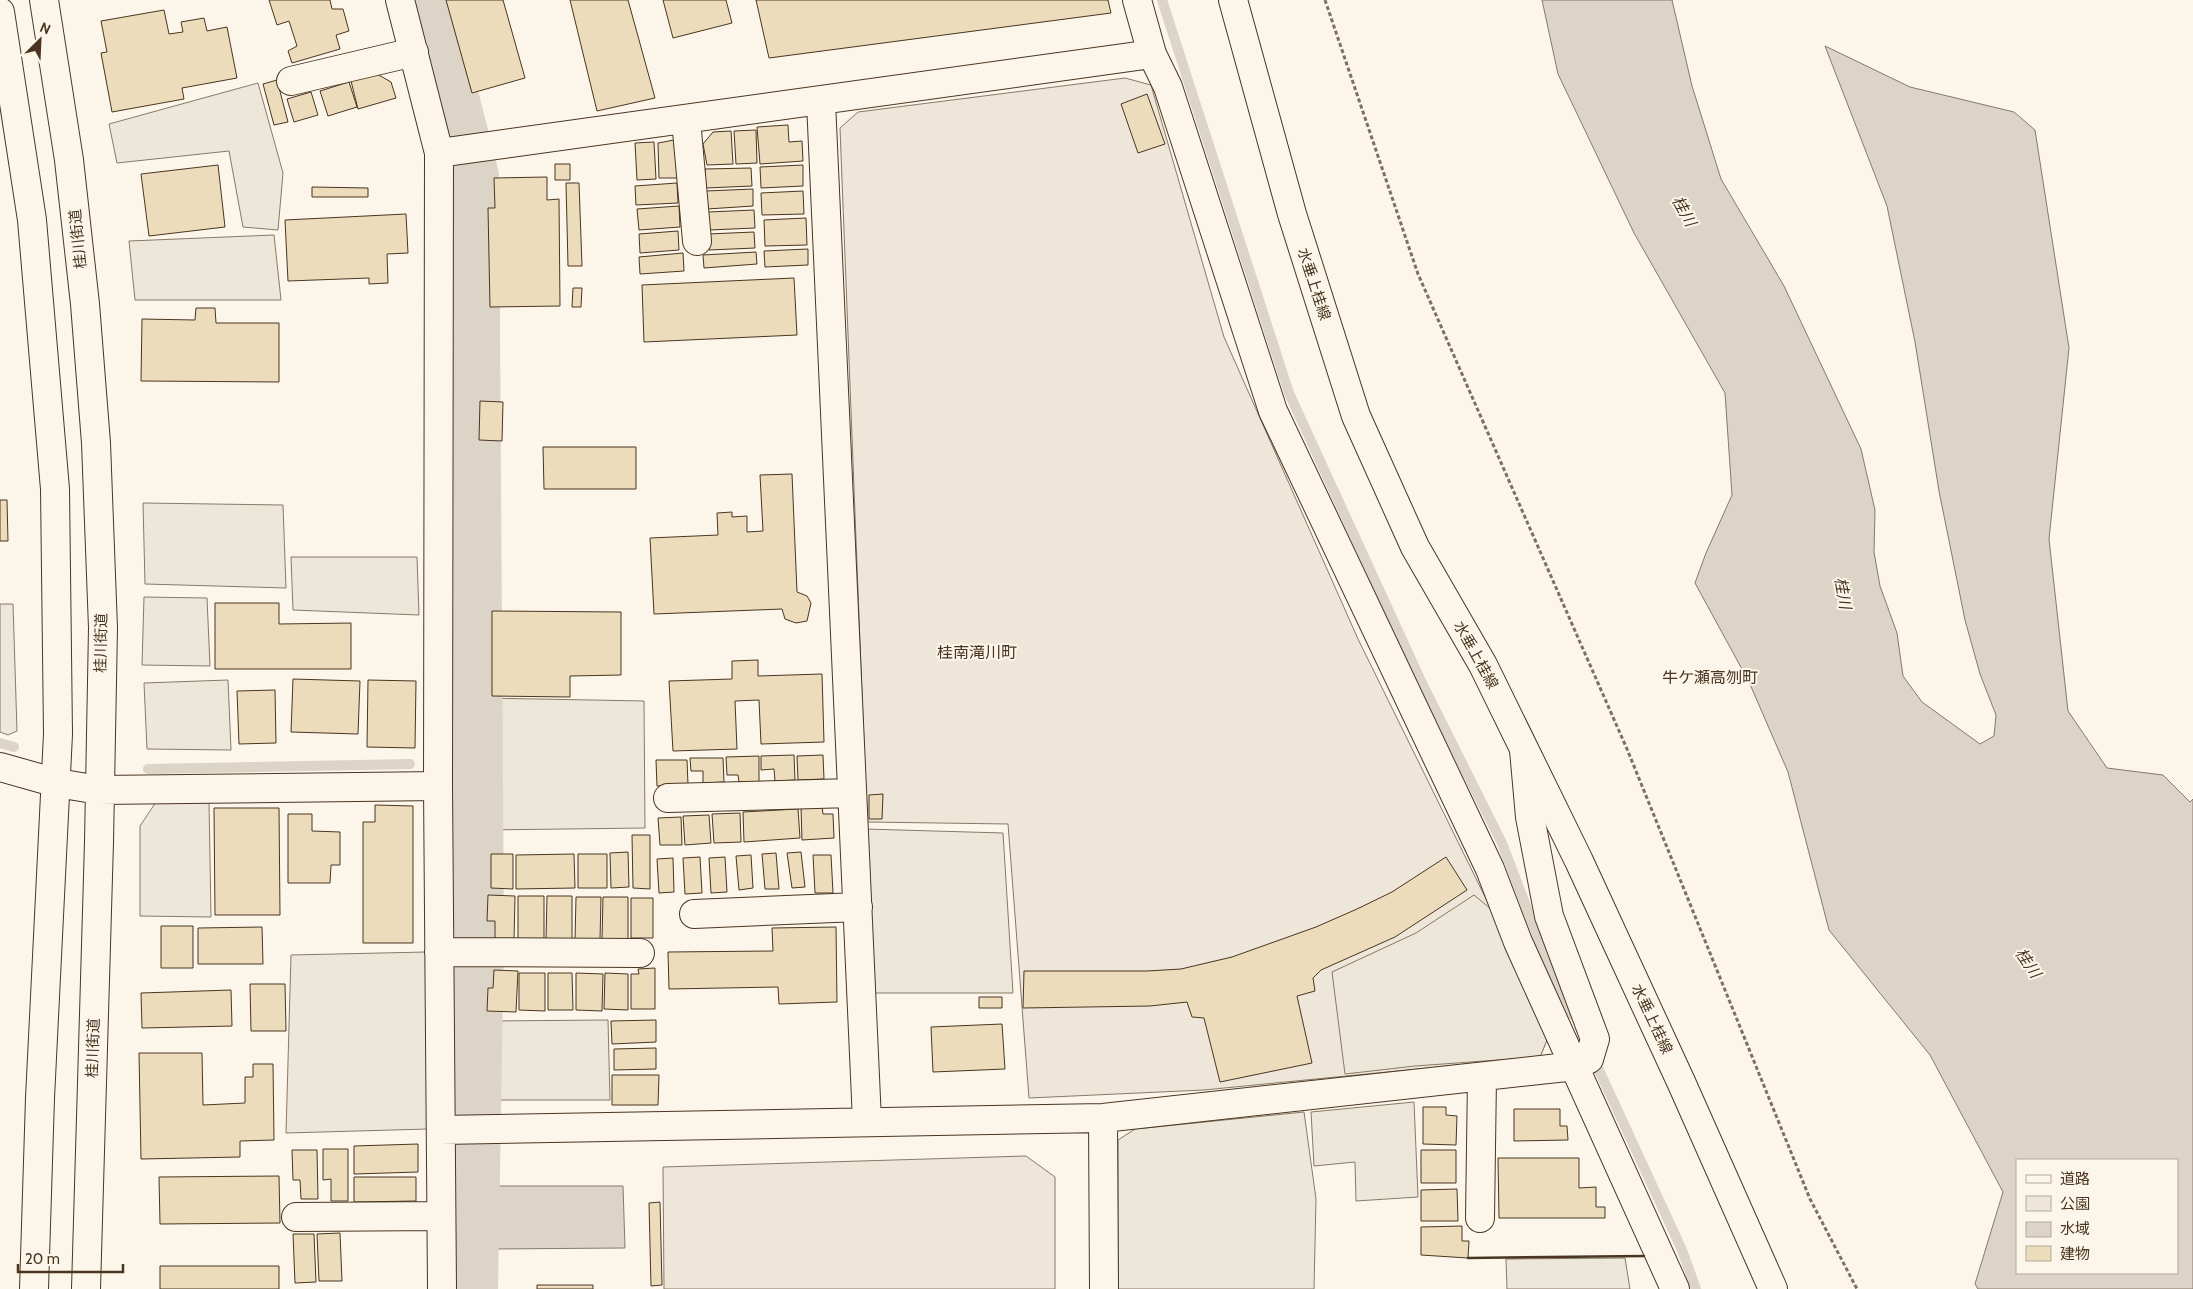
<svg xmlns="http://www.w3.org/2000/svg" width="2193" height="1289" viewBox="0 0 2193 1289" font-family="Cabin,'Noto Sans JP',sans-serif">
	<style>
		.green { fill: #ede6d9; stroke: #887966 }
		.parking { fill: #ede7d9; stroke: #887966 }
		.water { fill: #dcd4c6; stroke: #887966; fill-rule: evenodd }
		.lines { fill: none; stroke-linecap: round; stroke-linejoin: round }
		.stream { stroke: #dcd4c6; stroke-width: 10 }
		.river { stroke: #dcd4c6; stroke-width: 62 }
		.building { fill: #ecdcbc; stroke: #4a3520 }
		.minor-casing { stroke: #4a3520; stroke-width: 30 }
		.major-casing { stroke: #4a3520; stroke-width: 30 }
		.path { stroke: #7f6f5c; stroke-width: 3; stroke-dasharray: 4 2.5; stroke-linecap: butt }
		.minor { stroke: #fbf6e9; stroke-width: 28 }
		.major { stroke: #fbf6e9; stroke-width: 28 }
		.wall { stroke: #4a3520; stroke-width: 2.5 }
		.labels { text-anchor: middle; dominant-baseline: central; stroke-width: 4; stroke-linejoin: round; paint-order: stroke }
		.street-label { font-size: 15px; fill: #4a3520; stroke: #fbf6e9 }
		.water-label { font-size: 16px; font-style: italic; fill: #4a3520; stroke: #fbf6e9 }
		.neighbourhood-label { font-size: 16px; fill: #4a3520; stroke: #fbf6e9 }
	</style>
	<rect width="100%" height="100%" fill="#fbf6e9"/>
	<path class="green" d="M1125 78 1151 85 1224 337 1358 639 1491 909 1547 1040 1540 1057 1204 1090 1029 1098 1008 824 867 822 840 128 858 112Z
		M1026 1156 1055 1177V1289H664L663 1167Z"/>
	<path class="parking" d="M258 83 283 173 278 230 243 227 229 151 117 163 109 124Z
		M274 235 281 300H135L129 241Z
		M143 503 283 505 286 588 145 584Z
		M291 557H417L419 615 293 610Z
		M144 597 207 598 210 666 142 665Z
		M0 604H13L17 731 8 735 0 732Z
		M228 680 231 750 147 749 144 683Z
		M483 698 644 701 645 828 485 830Z
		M156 802H209L211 917 140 916V826Z
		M865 829 1003 833 1013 993H872Z
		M1474 895 1491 909 1547 1040 1540 1057 1415 1066 1345 1074 1332 972 1416 933Z
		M426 952 428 1129 286 1133 291 955Z
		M608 1020 610 1100H492L491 1021Z
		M1414 1102 1418 1197 1356 1201 1355 1162 1314 1166 1311 1112Z
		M1304 1112 1316 1199 1314 1289H1118V1140L1135 1129Z
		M1625 1258 1630 1289H1507L1506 1259Z"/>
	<path class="water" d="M1542 0H1672L1692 86 1721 179 1784 286 1861 449 1875 510 1874 552 1880 586 1897 633 1903 676 1922 702 1980 744 1994 736 1996 715 1980 674 1965 620 1939 491 1915 342 1887 206 1825 46 1910 87 2014 112 2035 130 2069 348 2049 539 2068 711 2107 768 2163 775 2190 802 2193 799V1289H1978L1975 1284 2003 1192 1930 1055 1829 930 1788 772 1749 682 1695 583 1706 553 1732 495 1725 393 1634 233 1558 74ZM2177 1160V1273H2017V1160Z
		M492 1186H623L625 1248 491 1249Z"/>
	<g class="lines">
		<path class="stream" d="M1162 0 1289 393 1421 681 1502 843 1548 964 1573 1015
			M0 743 14 747
			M148 769 410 764
			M1593 1057 1682 1250 1696 1289"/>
		<path class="river" d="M423 0 468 177 473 936 467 1289"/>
	</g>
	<path class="building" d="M269 0H330L332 9H343L349 31 336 35 340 49 292 63 288 51 297 46 289 21 277 25Z
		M446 0H503L525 78 472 93Z
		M570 0H628L655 98 597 111Z
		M663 0H726L732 23 673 38Z
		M756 0H1108L1111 13 769 58Z
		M164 10 169 34 183 32 181 22 204 18 207 31 227 27 237 78 182 88 184 99 112 112 101 53 107 52 101 21Z
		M377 74 391 82 396 98 358 109 351 81Z
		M277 80 288 122 274 125 263 84Z
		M349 82 357 107 328 116 320 91Z
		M311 92 318 115 294 122 287 99Z
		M1147 94 1165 144 1138 153 1121 104Z
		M788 125 789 142 802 141 803 161 760 164 757 127Z
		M756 130 757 163 736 164 734 131Z
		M731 131 733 164 707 165 703 144 713 132Z
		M674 140 679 149 680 178H659L658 143Z
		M654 142 656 179 637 180 635 143Z
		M555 164H570V180H555Z
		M218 165 225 227 149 236 141 174Z
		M803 165V186L761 188 760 167Z
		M751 168 752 186 706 188 705 169Z
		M547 177V200L559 199 560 306 490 307 488 208H495L494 178Z
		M566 183H579L582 266H568Z
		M677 183 678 203 636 205 635 186Z
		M312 187 368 188V197H312Z
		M753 189V206L707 209 706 191Z
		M803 191 804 214 762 215 761 193Z
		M679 206 680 227 639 230 637 209Z
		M754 210 755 228 709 230 708 212Z
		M406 214 408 253 387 254 388 283 369 284V278L288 281 285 220Z
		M806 218 807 245 765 246 764 220Z
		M678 231 679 250 640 253 639 234Z
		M754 232 755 248 709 250 708 234Z
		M808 249V265L765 267 764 251Z
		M756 252 757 264 704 268 703 255Z
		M683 253 684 271 640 274 639 257Z
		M794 278 797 335 644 342 642 285Z
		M573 288H582L581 307H572Z
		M196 308H215L216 323H279V382L141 381 142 319 195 320Z
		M480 401 503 402 502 441 479 440Z
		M543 447H636V489H544Z
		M792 474 797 592 807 596 811 603 807 621 796 623 785 619 782 609 654 614 650 538 718 535 717 513 732 512V517L747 516V532L763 531 760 475Z
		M0 500H7L8 541H0Z
		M215 603H279V624L351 623V669H215Z
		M492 611 621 612V675L570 676V697L492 696Z
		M758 660V676L822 674 824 742 761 744 759 700 735 701 737 749 673 751 669 681 732 679V661Z
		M293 679 360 681 358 734 291 732Z
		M368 680 416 681 415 748 367 747Z
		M275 690 276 743 239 744 237 691Z
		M794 755 795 780 775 781 774 769 761 770V756Z
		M823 755 824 779 798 780 797 756Z
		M759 756V782H739L738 775H727L726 757Z
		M690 758H723L724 782 703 783V771H691Z
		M656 760H687L688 785 657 786Z
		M883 794 882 819H869V795Z
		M375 805 413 806V943H363V822H375Z
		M822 806 823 814H833L834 838 802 840 801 807Z
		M214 808H279L280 915H215Z
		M798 809 800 838 744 842 743 812Z
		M740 813 741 842 714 843 712 814Z
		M288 814H312V831L340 832V865H331L330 883H288Z
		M709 815 711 843 685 845 683 816Z
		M681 817 682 845H660L658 818Z
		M632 835H650V889L633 888Z
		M628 852 629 887 611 888 610 853Z
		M801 852 805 887 792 888 787 853Z
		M776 853 779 889H765L762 854Z
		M491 854H513V889L491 888Z
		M574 854 575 888 516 889V855Z
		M578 854H607V888H578Z
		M751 855 753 888 739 890 736 856Z
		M813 855H831L833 893H815Z
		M700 857 702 893 685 894 683 858Z
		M725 857 727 892 711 893 709 858Z
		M1446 857 1467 890 1395 937 1321 970 1313 978 1315 991 1297 996 1312 1063 1220 1082 1204 1018 1192 1017 1187 1002 1150 1006 1023 1008 1024 971H1147L1181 969 1232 957 1316 927 1357 909 1392 892Z
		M673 858 674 892 659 893 657 859Z
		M488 895 515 896 514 941 495 940V921H487Z
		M518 896H544V940H518Z
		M547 896H572V941H546Z
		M576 897H601L600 940H575Z
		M603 897H628V939H602Z
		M631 898H653V938H631Z
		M161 926H193V968H161Z
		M262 927 263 964H198V928Z
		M836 927 837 1002 779 1004 778 987 669 989 668 952 773 951 772 928Z
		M655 968V1009H631V974H639L638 969Z
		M494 970 518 971 516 1012 487 1011 488 988H493Z
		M519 973H545V1011L519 1010Z
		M548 973H572L573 1010H548Z
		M576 973 603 974 602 1011 576 1010Z
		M605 973 628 974V1010L604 1009Z
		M250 984H285L286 1031H251Z
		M231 990 232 1026 142 1028 141 993Z
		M979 997H1002V1008H979Z
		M656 1020V1042L612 1044 611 1021Z
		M1002 1024 1005 1069 933 1072 931 1027Z
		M656 1048V1069L614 1070V1049Z
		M139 1053H202L203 1105 245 1103V1077H253V1064H273L274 1140 240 1141V1157L141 1159Z
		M612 1075H659L658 1105H612Z
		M1423 1107H1446V1115L1457 1116 1456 1145 1423 1144Z
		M1514 1109H1560V1126H1567L1568 1140 1514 1141Z
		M418 1144V1172L354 1174V1146Z
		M323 1149H348V1201H331V1179L323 1180Z
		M292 1150H317L318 1199H301L300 1180H293Z
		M1421 1150H1456V1183H1421Z
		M1498 1158H1579V1188L1596 1187V1207H1605V1218H1499Z
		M279 1176 280 1223 160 1224 159 1177Z
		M354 1177H416V1201L354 1202Z
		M1457 1189 1458 1221H1421V1190Z
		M660 1202 662 1285 651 1286 649 1203Z
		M1462 1226V1241H1469L1468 1258 1421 1255V1227Z
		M340 1233 342 1281H319L317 1234Z
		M293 1234H314L316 1282 295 1283Z
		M160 1266H279V1289H160Z
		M537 1285H593V1289H537Z"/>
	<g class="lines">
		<g class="minor-casing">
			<path id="minor" d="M44 0 69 160 85 304 96 443 103 628 99 842 86 1289
				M400 0 439 153 438 786 442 1289
				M1137 0 1152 54 1168 87 1273 411 1490 869 1518 942 1675 1289
				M0 12 32 220 55 489 58 734 40 1098 34 1289
				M291 81 414 52
				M821 102 867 1121
				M686 120 697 241
				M439 153 1152 54
				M0 767 57 783 99 790 438 786
				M668 798 852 793
				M694 914 858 907
				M439 952 640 953
				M1103 1118 1104 1289
				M441 1130 1103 1118 1576 1066 1589 1059 1595 1039 1549 916 1530 817 1524 750
				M296 1217 441 1216
				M1480 1218 1482 1077"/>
		</g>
		<g class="major-casing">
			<path id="major" d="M1233 0 1292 214 1356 416 1415 547 1483 665 1579 861 1682 1084 1773 1289"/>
		</g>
		<path class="path" d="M1325 0 1418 274 1627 749 1810 1199 1857 1289"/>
		<use href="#minor" class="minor"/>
		<use href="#major" class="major"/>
		<path class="wall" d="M1468 1258 1644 1256"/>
	</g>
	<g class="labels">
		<g class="street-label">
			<text transform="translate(78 239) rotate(-96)">桂川街道</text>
			<text transform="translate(1314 284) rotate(72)">水垂上桂線</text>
			<text transform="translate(101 643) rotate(-89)">桂川街道</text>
			<text transform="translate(1476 655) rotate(61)">水垂上桂線</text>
			<text transform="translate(1652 1019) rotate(65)">水垂上桂線</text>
			<text transform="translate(93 1048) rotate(-88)">桂川街道</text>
		</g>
		<g class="water-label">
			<text transform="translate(1684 211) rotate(61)">桂川</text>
			<text transform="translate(1843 593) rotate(80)">桂川</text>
			<text transform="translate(2028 963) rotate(56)">桂川</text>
		</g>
		<g class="neighbourhood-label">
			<text x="977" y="652">桂南滝川町</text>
			<text x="1710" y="677">牛ケ瀬高刎町</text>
		</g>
	</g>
	<rect x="2016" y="1159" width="162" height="115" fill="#fbf6e9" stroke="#b4a999"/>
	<rect x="2026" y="1175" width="25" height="8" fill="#fbf6e9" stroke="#b4a999"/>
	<text x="2060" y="1184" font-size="15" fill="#4a3520">道路</text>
	<rect x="2026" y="1196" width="25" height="15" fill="#ede6d9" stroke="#b4a999"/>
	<text x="2060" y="1209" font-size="15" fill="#4a3520">公園</text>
	<rect x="2026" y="1222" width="25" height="15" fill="#dcd4c6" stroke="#b4a999"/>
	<text x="2060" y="1234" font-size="15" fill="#4a3520">水域</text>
	<rect x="2026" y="1246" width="25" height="15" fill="#ecdcbc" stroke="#b4a999"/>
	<text x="2060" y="1259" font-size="15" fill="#4a3520">建物</text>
	<g transform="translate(40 40) rotate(24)" stroke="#fbf6e9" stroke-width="4" paint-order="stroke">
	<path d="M0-4L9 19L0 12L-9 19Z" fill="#4a3520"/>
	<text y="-8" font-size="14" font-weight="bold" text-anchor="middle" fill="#4a3520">N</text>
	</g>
	<path d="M18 1264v8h105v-8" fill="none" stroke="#4a3520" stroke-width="2.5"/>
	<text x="25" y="1264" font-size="15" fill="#4a3520" stroke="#fbf6e9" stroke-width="4" paint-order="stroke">20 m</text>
</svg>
